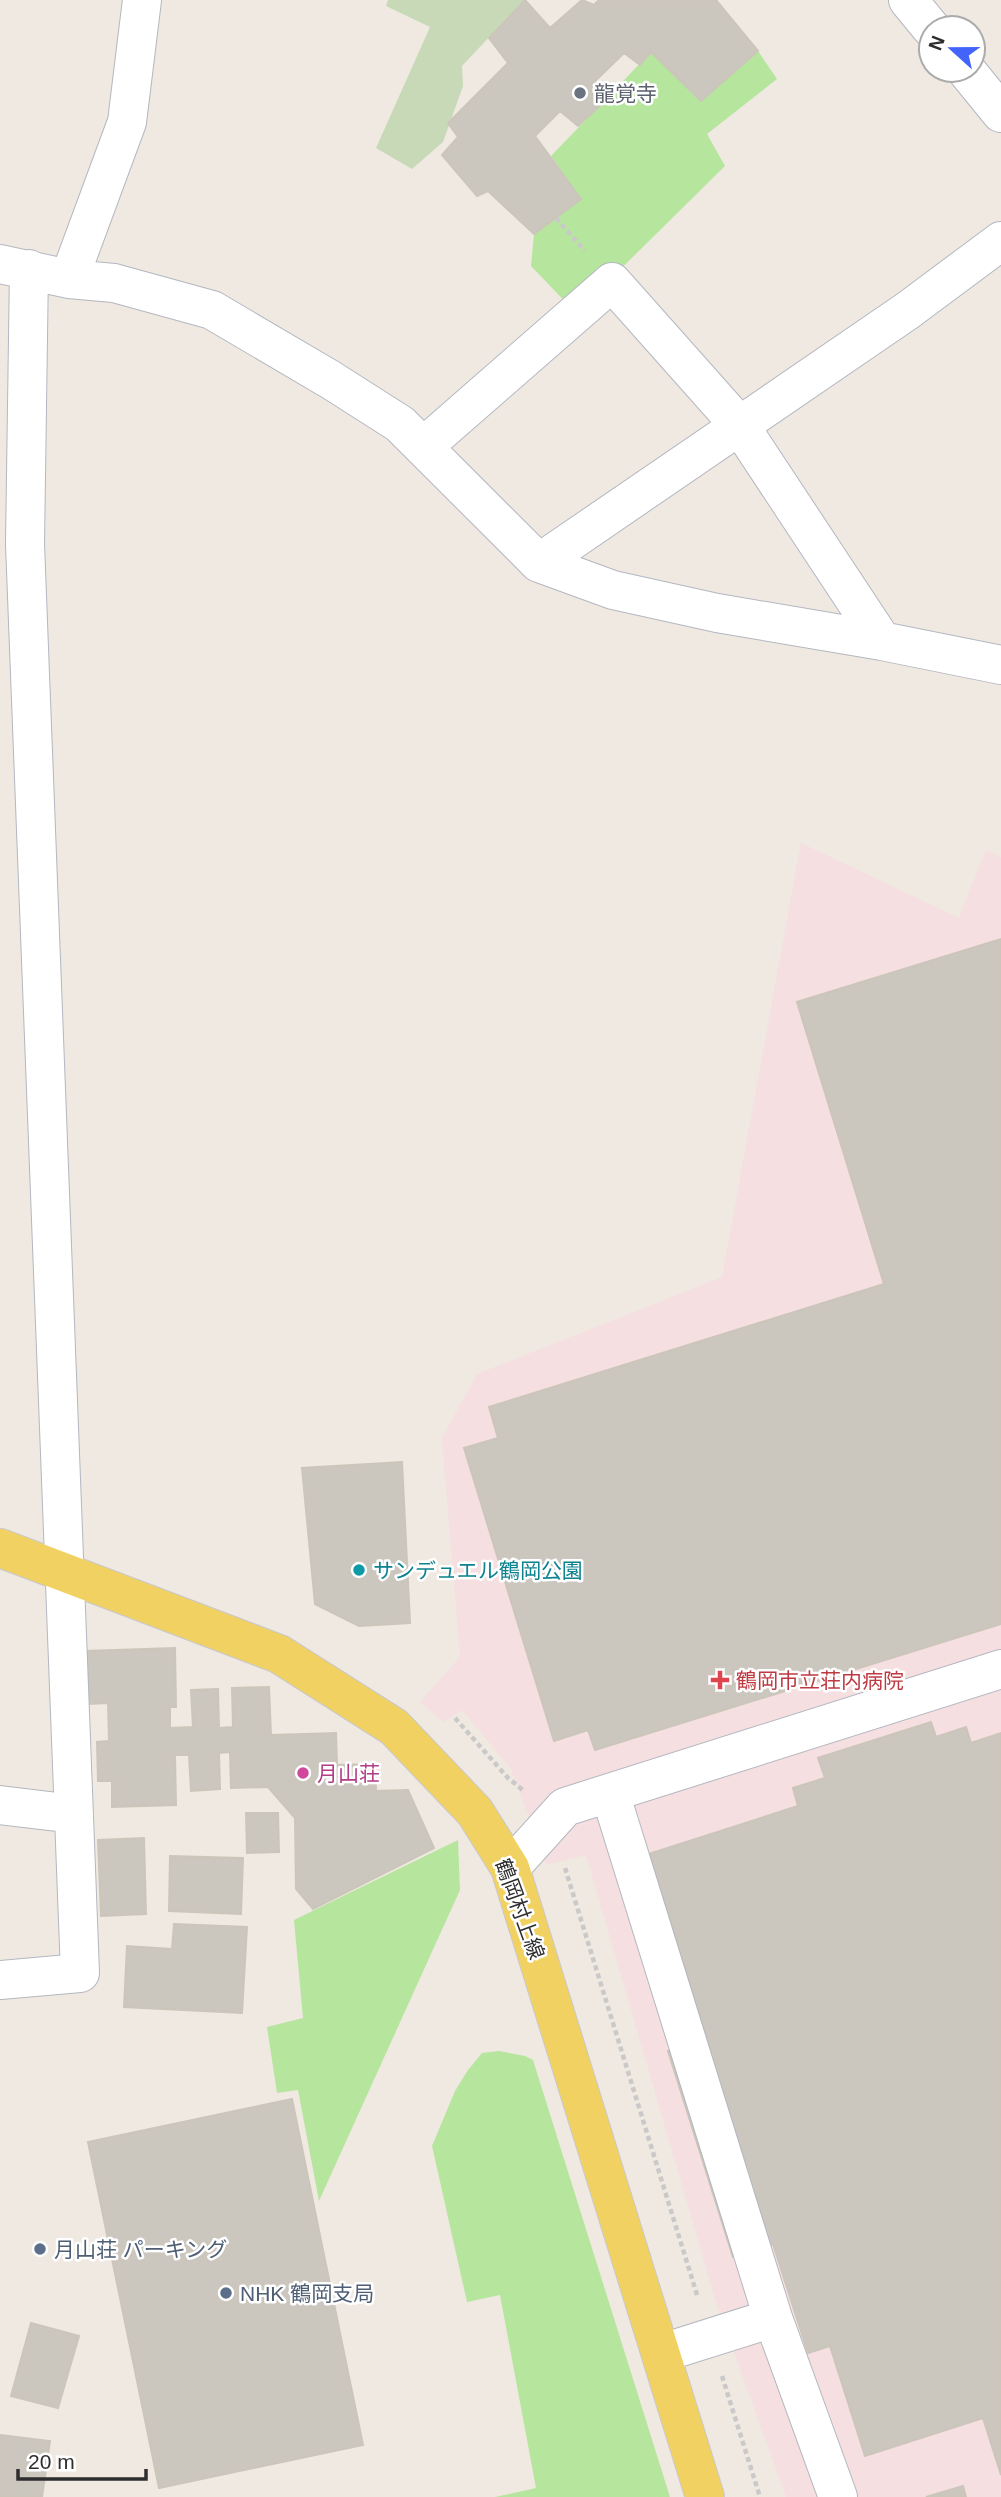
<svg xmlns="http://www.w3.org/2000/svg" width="1001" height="2497" viewBox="0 0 1001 2497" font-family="Helvetica,'Noto Sans JP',sans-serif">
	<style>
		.medical { fill: #f5dfe0 }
		.green { fill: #b6e59e }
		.cemetery { fill: #c8d9b8 }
		.building { fill: #cbc7bf; stroke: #cbc5ba; stroke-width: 2 }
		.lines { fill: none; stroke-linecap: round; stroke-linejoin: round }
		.minor-casing { stroke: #b4b7c1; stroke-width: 40 }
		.major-casing { stroke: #c9c9c9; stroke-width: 40 }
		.path { stroke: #c9c9c9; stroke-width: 4.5; stroke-dasharray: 5 3.5; stroke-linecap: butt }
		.minor { stroke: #fff; stroke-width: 38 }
		.major { stroke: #f2d163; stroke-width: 38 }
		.worship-dot { fill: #6b7280; stroke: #fff; stroke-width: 2.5 }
		.culture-dot { fill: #0f9aa8; stroke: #fff; stroke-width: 2.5 }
		.health-dot { fill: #e0444e; stroke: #fff; stroke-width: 2.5 }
		.hotel-dot { fill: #d1479c; stroke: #fff; stroke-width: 2.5 }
		.service-dot { fill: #5c6f8a; stroke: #fff; stroke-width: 2.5 }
		.labels { text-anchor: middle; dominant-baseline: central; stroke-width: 5; stroke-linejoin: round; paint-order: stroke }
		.worship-label { font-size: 21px; fill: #5b616d; stroke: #fff; text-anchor: start }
		.culture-label { font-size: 21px; fill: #0d838f; stroke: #fff; text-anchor: start }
		.health-label { font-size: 21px; fill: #be3a42; stroke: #fff; text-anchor: start }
		.hotel-label { font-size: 21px; fill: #b23c85; stroke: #fff; text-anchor: start }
		.street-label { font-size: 21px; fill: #2e2e2e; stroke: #fff }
		.service-label { font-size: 21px; fill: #4e5e75; stroke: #fff; text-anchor: start }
	</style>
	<rect width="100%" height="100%" fill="#efe9e1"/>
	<path class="medical" d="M801 843 959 918 986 850 1001 857V2497H786L716 2302 586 1855 546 1865 511 1769 462 1710 444 1722 420 1702 460 1657 442 1438 477 1374 722 1277Z"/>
	<path class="green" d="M758 51 777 79 707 134 725 166 576 313 531 266 534 234 581 199 551 156 651 52 701 100Z
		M458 1840 460 1890 319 2201 298 2090 277 2093 267 2027 303 2018 294 1920Z
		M499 2051 525 2056 533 2060 670 2497H495L536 2488 500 2295 467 2302 432 2146 455 2091 468 2070 482 2053Z"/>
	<path class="cemetery" d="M388 0H524L462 66 463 86 443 142 412 169 376 148 430 27 386 6Z"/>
	<path class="building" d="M525 0 550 28 582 0 594 5 599 0H716L758 51 701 101 651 52 640 65 624 53 591 85 604 102 578 126 560 111 535 136 581 199 534 234 488 191 477 196 442 155 458 137 448 123 508 63 489 38Z
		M1001 939V1624L595 1750 588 1730 554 1741 464 1448 498 1438 489 1407 884 1284 797 1002Z
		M402 1462 410 1623 359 1626 315 1604 302 1468Z
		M175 1648 176 1707H170V1728L193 1727 191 1690 218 1689 219 1728 233 1727 232 1688 269 1687 271 1735 336 1733 337 1765 375 1764 376 1791 408 1790 434 1848 313 1909 296 1889 295 1818 268 1787 231 1788 230 1752 219 1753 220 1789 191 1791 189 1755H175L176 1805 112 1807V1781H98L97 1742 109 1741 108 1703 87 1704 85 1651Z
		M931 1722 936 1737 966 1727 971 1743 1001 1733V2475L983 2418 865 2456 830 2346 808 2353 773 2244 733 2257 668 2051 707 2038 649 1854 798 1806 793 1788 825 1778 818 1758Z
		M246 1813H278L279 1852 247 1853Z
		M144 1838 146 1914 101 1916 98 1840Z
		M170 1856 243 1858 241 1914 169 1911Z
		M174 1924 247 1927 242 2013 124 2007 127 1946 172 1949Z
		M292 2099 363 2445 159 2488 88 2142Z
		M31 2323 79 2336 58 2408 11 2396Z
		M0 2435 50 2441 42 2497H0Z
		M963 2486 966 2497H926Z"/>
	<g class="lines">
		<g class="minor-casing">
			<path id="minor" d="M908 0 931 28
				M966 70 1001 113
				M0 264 69 279 114 283 212 310 331 380 400 424 539 563 613 590 717 613 882 641 1001 665
				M69 279 127 122 142 0
				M423 447 612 282 740 426 882 641
				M539 563 907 311 1001 241
				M610 1793 773 2318 838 2497
				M0 1805 74 1814
				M510 1868 565 1807 1001 1669
				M0 1980 80 1973 25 544 29 269
				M662 2353 773 2318"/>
		</g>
		<g class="major-casing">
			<path id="major" d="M0 1548 279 1654 394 1727 475 1812 510 1868 705 2497"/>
		</g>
		<path class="path" d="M556 218 585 251
			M455 1718 508 1778 524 1791
			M565 1868 698 2298
			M722 2376 760 2497"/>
		<use href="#minor" class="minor"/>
		<use href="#major" class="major"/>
	</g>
	<circle class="worship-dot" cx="580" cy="93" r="7"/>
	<circle class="culture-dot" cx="359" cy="1570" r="7"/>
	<path class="health-dot" d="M716.5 1669.5h7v7h7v7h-7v7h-7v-7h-7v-7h7z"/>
	<circle class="hotel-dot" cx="303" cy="1773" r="7"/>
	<g class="service-dot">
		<circle cx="40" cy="2249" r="7"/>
		<circle cx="226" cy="2293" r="7"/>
	</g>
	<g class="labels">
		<g class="worship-label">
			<text x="594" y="93">龍覚寺</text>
		</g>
		<g class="culture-label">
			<text x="373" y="1570">サンデュエル鶴岡公園</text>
		</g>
		<g class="health-label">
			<text x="736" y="1680">鶴岡市立荘内病院</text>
		</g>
		<g class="hotel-label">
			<text x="317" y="1773">月山荘</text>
		</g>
		<g class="street-label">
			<text transform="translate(520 1909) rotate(70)">鶴岡村上線</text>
		</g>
		<g class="service-label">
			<text x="54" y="2249">月山荘 パーキング</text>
			<text x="240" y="2293">NHK 鶴岡支局</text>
		</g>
	</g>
	<g transform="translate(952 49) rotate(291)"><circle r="33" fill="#ffffff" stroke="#ababab" stroke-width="2"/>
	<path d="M0-5L12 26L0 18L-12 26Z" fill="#4264fb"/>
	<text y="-10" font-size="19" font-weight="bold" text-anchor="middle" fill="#2e2e2e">N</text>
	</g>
	<path d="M18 2469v10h128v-10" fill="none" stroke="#2e2e2e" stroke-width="3.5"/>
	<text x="28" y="2469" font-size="21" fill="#2e2e2e" stroke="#ffffff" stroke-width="5" paint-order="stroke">20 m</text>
</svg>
